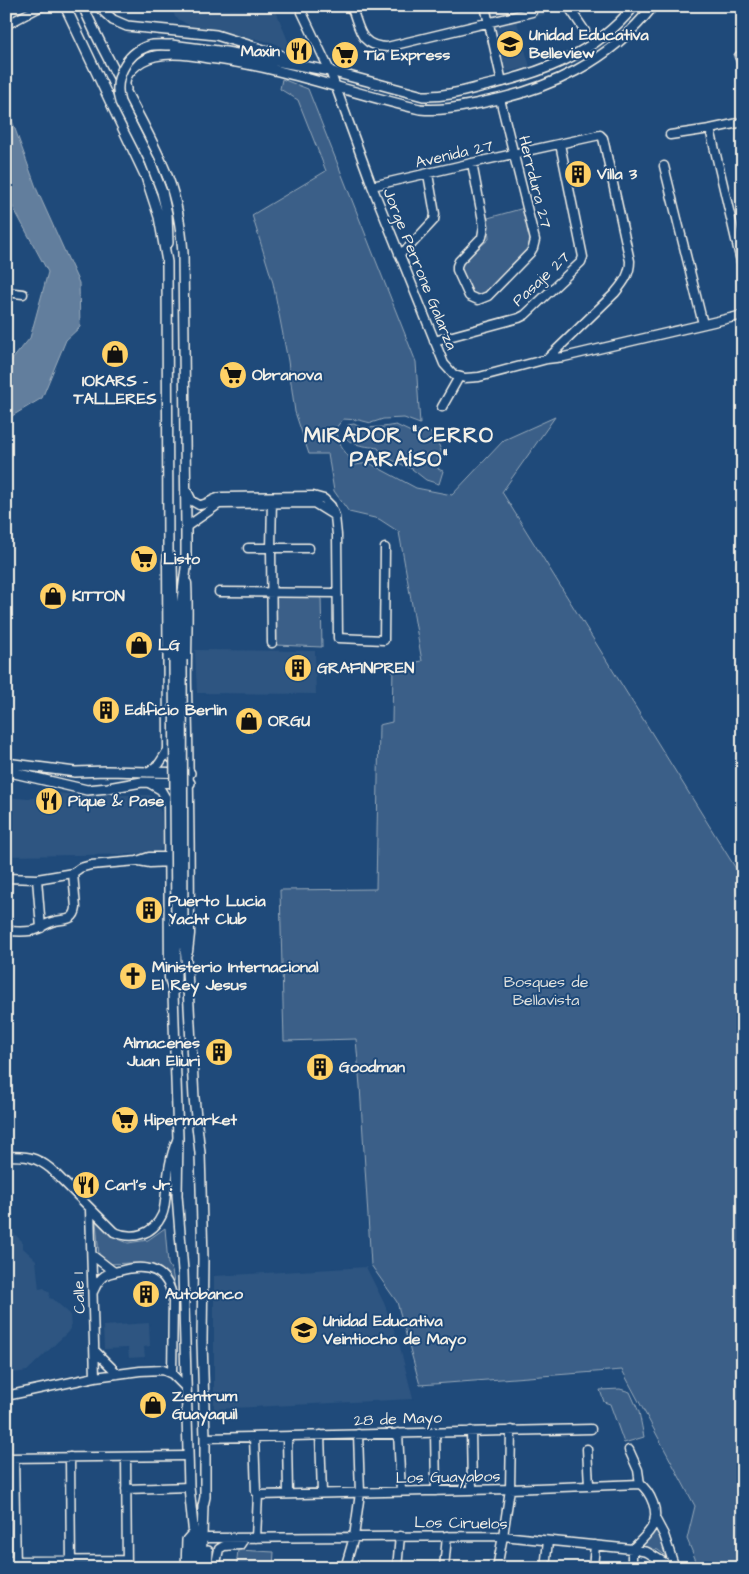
<svg xmlns="http://www.w3.org/2000/svg" width="749" height="1574" viewBox="0 0 749 1574" font-family="'Architects Daughter',sans-serif">
	<style>
		.built { fill: #2d5581 }
		.green { fill: #3a5f88; stroke: #97a8b8 }
		.water { fill: #627e9d; stroke: #9cacbb }
		.lines { fill: none; stroke-linecap: round; stroke-linejoin: round }
		.minor-casing { stroke: #f4f1e8; stroke-width: 11 }
		.major-casing { stroke: #f4f1e8; stroke-width: 12 }
		.minor { stroke: #1f4a7a; stroke-width: 8 }
		.major { stroke: #1f4a7a; stroke-width: 9 }
		.major-bridge-casing { stroke: #f4f1e8; stroke-width: 12; stroke-linecap: butt }
		.major-bridge { stroke: #1f4a7a; stroke-width: 9 }
		.labels { text-anchor: middle; dominant-baseline: central; stroke-width: 4; stroke-linejoin: round; paint-order: stroke }
		.poi-label { font-size: 16px; font-weight: bold; fill: #f4f1e8; stroke: #1f4a7a; text-anchor: start }
		.street-label { font-size: 16px; fill: #f4f1e8; stroke: #1f4a7a }
		.park-label { font-size: 16px; fill: #e1e2de; stroke: #1f4a7a }
		.district-label { font-size: 21px; font-weight: bold; letter-spacing: 1px; fill: #f4f1e8; stroke: #1f4a7a }
	</style>
	<rect width="100%" height="100%" fill="#1f4a7a"/>
	<filter id="ink" filterUnits="userSpaceOnUse"><feTurbulence type="fractalNoise" baseFrequency=".02" numOctaves="2"/><feDisplacementMap in="SourceGraphic" scale="10" xChannelSelector="R" yChannelSelector="G"/><feConvolveMatrix kernelMatrix="1 2 1 2 8 2 1 2 1" color-interpolation-filters="sRGB"/></filter>
	<g filter="url(#ink)">
		<path class="built" d="M171 6H274L294 56 274 43 206 28 190 26 175 17Z
			M489 6H554L544 15 517 22 530 67 506 72 502 69Z
			M195 650 315 651 316 694 197 693Z
			M58 793 79 795H150L154 798 161 812 163 845 158 853 152 854 6 856V797L28 799Z
			M6 1226 22 1241V1247L36 1260 39 1289 44 1288 50 1293 49 1298 53 1299 70 1314 71 1329 27 1371 14 1373 6 1366Z
			M366 1267 384 1303 399 1343 413 1399 214 1409V1276Z
			M149 1323 150 1346 144 1347 145 1357 129 1358 128 1348 104 1349 103 1326Z
			M6 1426H13L14 1452H6Z"/>
		<path class="green" d="M282 79 308 89 416 362 420 424 404 418 383 419 371 423 359 420 343 419 335 429 342 448 355 465 369 463 416 488 452 495 504 440 555 417 502 492 743 880V1568H699L687 1539 695 1506 622 1370 420 1385 397 1302 371 1265 360 1086 356 1039 284 1041 280 890 376 889 379 725 392 722 393 667 422 661 399 532 379 519 349 512 334 491 328 454H309L295 412 288 361 273 283 252 215 326 171 298 100 280 89Z
			M524 208 530 239 527 252 488 295 478 298 470 294 459 270 460 264 489 239 488 218Z
			M354 424 362 428 383 427 396 425 411 432H429L435 436 443 455 437 459 439 462 438 469 443 471 439 484 426 480 412 469 383 456 378 448C366 446 335 445 348 425Z
			M276 595 321 596 322 647 276 645Z
			M96 1221 116 1238 128 1243 148 1240 165 1228 168 1264 172 1271 175 1288 159 1270 144 1265 130 1263 110 1264 99 1256Z
			M620 1389 630 1392 639 1412 644 1437 624 1443 610 1404 604 1402 600 1390Z
			M657 1526 661 1534 668 1558 658 1550 639 1547Z
			M238 1550 274 1552 273 1568H236Z"/>
		<path class="water" d="M6 104 37 190 79 283 80 327 66 340 42 398 12 416 6 424V367L30 338 48 272 6 194Z"/>
		<g class="lines">
			<g class="minor-casing">
				<path id="minor" d="M299 6 330 71 372 186 444 364 454 375 465 378 479 377 547 359 564 357 743 315
					M351 6C360 27 358 46 387 47L532 12
					M485 6 502 82
					M568 6 585 31
					M352 10 368 6
					M6 25 42 6
					M739 56 743 66
					M710 129 743 270
					M670 135 710 129 743 122
					M472 163 484 226 482 237 459 261 457 266V270L469 296 478 300 488 296 530 253 533 248 535 240 500 99
					M664 166 703 324
					M372 186 472 163 600 135 603 138 630 261C630 275 623 283 615 293L547 359
					M399 254 408 248 434 220 435 214 428 174
					M6 292 23 294
					M434 341 519 318 525 315 581 262 583 257 560 144
					M442 407 459 377
					M186 489 192 501 199 505C207 505 213 498 222 497L313 496 324 499 331 506 335 516 337 535 338 638 384 640 385 548
					M186 527 219 504 314 503 335 516
					M248 548H309
					M168 553 167 562 168 750C169 757 172 761 179 762
					M187 583C189 619 186 654 187 690 189 771 190 853 190 934L188 952
					M219 592 337 593
					M272 643 271 549 272 499
					M148 772 159 764 168 750
					M149 783 161 790 168 802 169 978 173 992
					M139 861 150 863 169 862
					M6 878 37 879 73 873 80 868 91 865 137 861 149 857H169
					M37 879 41 928
					M6 931C16 931 29 933 38 929 42 927 47 923 52 922 62 918 74 923 76 908L73 873
					M6 1156C26 1156 35 1156 51 1169L114 1232C133 1240 153 1235 162 1215 165 1209 165 1200 166 1192 168 1174 170 1156 177 1140
					M90 1209 95 1377
					M92 1255 114 1272
					M93 1292C96 1286 98 1280 104 1276 108 1273 114 1272 119 1271 147 1263 169 1269 173 1301L172 1374
					M95 1351 118 1374
					M6 1396 95 1377 140 1371 163 1370 172 1374 186 1388
					M471 1431 472 1490
					M435 1432 436 1491
					M398 1433 401 1491
					M320 1435 322 1493
					M254 1437 256 1492 259 1495 510 1489 640 1484
					M287 1437 288 1494
					M205 1438 591 1429
					M587 1449 589 1485
					M629 1450 638 1470 640 1484
					M70 1457 71 1568
					M126 1457 127 1568
					M6 1458 188 1456
					M14 1458 16 1568
					M126 1489 189 1487
					M656 1520 664 1535 675 1568
					M208 1538 503 1536 632 1549 647 1552 673 1568
					M256 1538 258 1494
					M6 1561 126 1560
					M215 1568 219 1549 224 1546 240 1545 244 1539
					M345 1568 354 1537 360 1493 358 1434
					M397 1568 400 1536
					M444 1568 447 1536
					M497 1568 503 1536 510 1489 511 1430
					M545 1568 548 1541
					M593 1568 595 1545
					M632 1568V1549C646 1536 661 1524 653 1503 650 1495 647 1489 640 1484"/>
			</g>
			<g class="major-casing">
				<path id="major" d="M65 6 146 177 159 217 167 262 168 553 172 562 174 660
					M83 6C91 24 99 41 108 58 128 98 152 136 168 178 177 202 181 227 183 253L186 527V568L181 608 182 660
					M98 6 113 20 127 26 216 35 280 55 290 63
					M171 45 226 52 330 71 423 96C442 97 461 92 480 87 539 74 595 55 634 6
					M126 89C123 81 126 75 132 69 138 63 146 58 155 56 172 52 191 55 208 58 281 66 349 93 420 109 441 111 460 107 480 103 549 90 609 62 653 6
					M162 192 167 214 168 243
					M6 763 75 772 107 771 190 773
					M6 771 87 790 108 788 142 782 190 783
					M183 924 187 970 194 1098 200 1153 203 1259 202 1342 205 1438V1497L203 1506 201 1568
					M176 925V979L173 993 178 1138 177 1195 183 1271 189 1487 195 1546 193 1568
					M186 1568 187 1540 194 1532
					M207 1568 208 1551"/>
			</g>
			<use href="#minor" class="minor"/>
			<use href="#major" class="major"/>
			<g class="major-bridge-casing">
				<path id="major-bridge" d="M162 192 150 161 120 102C113 80 125 54 148 46 155 44 164 45 171 45
					M174 660 176 925
					M182 660 183 924"/>
			</g>
			<use href="#major-bridge" class="major-bridge"/>
		</g>
	</g>
	<defs>
		<g id="school-disc" transform="scale(1.4375)"><circle r="9.5" fill="#ffd166" stroke="#1f4a7a"/><path d="M0-5L7-2L0 1L-7-2ZM-4 1L0 2.5L4 1V4Q0 6-4 4Z" fill="#111"/></g>
		<g id="restaurant-disc" transform="scale(1.4375)"><circle r="9.5" fill="#ffd166" stroke="#1f4a7a"/><path d="M-5-6h1v4h1v-4h1v4h1v-4h1v5L-1.5 .5V6h-2V.5L-5-1ZM5-6V6H3V1.5H1.5Q1.5-4 5-6Z" fill="#111"/></g>
		<g id="supermarket-disc" transform="scale(1.4375)"><circle r="9.5" fill="#ffd166" stroke="#1f4a7a"/><path d="M-6-5.5h2.5l.6 2H6L4.5 2H-2.5L-4.4-4H-6ZM-1.5 3.2a1.3 1.3 0 1 0 .1 0ZM3 3.2a1.3 1.3 0 1 0 .1 0Z" fill="#111"/></g>
		<g id="building-disc" transform="scale(1.4375)"><circle r="9.5" fill="#ffd166" stroke="#1f4a7a"/><path d="M-4-6H4V6H1V3H-1V6H-4ZM-2.5-4.3h1.7v1.8h-1.7ZM.8-4.3h1.7v1.8H.8ZM-2.5-1h1.7V.8h-1.7ZM.8-1h1.7V.8H.8Z" fill="#111"/></g>
		<g id="shop-disc" transform="scale(1.4375)"><circle r="9.5" fill="#ffd166" stroke="#1f4a7a"/><path d="M-5-2.5h2.3a2.7 3.5 0 0 1 5.4 0H5L5.5 6h-11ZM-1.5-2.5h3a1.5 2.3 0 0 0-3 0Z" fill="#111"/></g>
		<g id="church-disc" transform="scale(1.4375)"><circle r="9.5" fill="#ffd166" stroke="#1f4a7a"/><path d="M-1.2-6h2.4v3.5h3.3v2.4h-3.3V6h-2.4V-.1h-3.3v-2.4h3.3Z" fill="#111"/></g>
	</defs>
	<g fill-rule="evenodd">
		<use href="#school-disc" x="510" y="44"/>
		<use href="#restaurant-disc" x="299" y="51"/>
		<use href="#supermarket-disc" x="345" y="55"/>
		<use href="#building-disc" x="578" y="174"/>
		<use href="#shop-disc" x="115" y="354"/>
		<use href="#supermarket-disc" x="233" y="375"/>
		<use href="#supermarket-disc" x="144" y="559"/>
		<use href="#shop-disc" x="53" y="596"/>
		<use href="#shop-disc" x="139" y="645"/>
		<use href="#building-disc" x="298" y="668"/>
		<use href="#building-disc" x="106" y="710"/>
		<use href="#shop-disc" x="249" y="721"/>
		<use href="#restaurant-disc" x="49" y="801"/>
		<use href="#building-disc" x="149" y="910"/>
		<use href="#church-disc" x="133" y="976"/>
		<use href="#building-disc" x="219" y="1052"/>
		<use href="#building-disc" x="320" y="1067"/>
		<use href="#supermarket-disc" x="125" y="1120"/>
		<use href="#restaurant-disc" x="86" y="1185"/>
		<use href="#building-disc" x="146" y="1294"/>
		<use href="#school-disc" x="304" y="1330"/>
		<use href="#shop-disc" x="153" y="1405"/>
	</g>
	<g class="labels">
		<g class="poi-label">
			<text x="529" y="35">Unidad Educativa<tspan x="529" dy="18">Belleview</tspan></text>
			<text x="280" y="51" text-anchor="end">Maxin</text>
			<text x="364" y="55">Tía Express</text>
			<text x="597" y="174">Villa 3</text>
			<text x="252" y="375">Obranova</text>
			<text x="115" y="381" text-anchor="middle">IOKARS -<tspan x="115" dy="18">TALLERES</tspan></text>
			<text x="163" y="559">Listo</text>
			<text x="72" y="596">KITTON</text>
			<text x="158" y="645">LG</text>
			<text x="317" y="668">GRAFINPREN</text>
			<text x="125" y="710">Edificio Berlin</text>
			<text x="268" y="721">ORGU</text>
			<text x="68" y="801">Pique &amp; Pase</text>
			<text x="168" y="901">Puerto Lucia<tspan x="168" dy="18">Yacht Club</tspan></text>
			<text x="152" y="967">Ministerio Internacional<tspan x="152" dy="18">El Rey Jesus</tspan></text>
			<text x="200" y="1043" text-anchor="end">Almacenes<tspan x="200" dy="18">Juan Eliuri</tspan></text>
			<text x="339" y="1067">Goodman</text>
			<text x="144" y="1120">Hipermarket</text>
			<text x="105" y="1185">Carl's Jr.</text>
			<text x="165" y="1294">Autobanco</text>
			<text x="323" y="1321">Unidad Educativa<tspan x="323" dy="18">Veintiocho de Mayo</tspan></text>
			<text x="172" y="1396">Zentrum<tspan x="172" dy="18">Guayaquil</tspan></text>
		</g>
		<g class="street-label">
			<text transform="translate(454 154) rotate(-13)">Avenida 27</text>
			<text transform="translate(535 182) rotate(76)">Herrdura 27</text>
			<text transform="translate(420 269) rotate(68)">Jorge Perrone Galarza</text>
			<text transform="translate(541 279) rotate(-43)">Pasaje 27</text>
			<text transform="translate(79 1293) rotate(-92)">Calle 1</text>
			<text transform="translate(398 1419) rotate(-2)">28 de Mayo</text>
			<text transform="translate(448 1477) rotate(-1)">Los Guayabos</text>
			<text transform="translate(461 1523) rotate(1)">Los Ciruelos</text>
		</g>
		<g class="park-label">
			<text x="546" y="982">Bosques de<tspan x="546" dy="18">Bellavista</tspan></text>
		</g>
		<g class="district-label">
			<text x="399" y="435">MIRADOR "CERRO<tspan x="399" dy="24">PARAÍSO"</tspan></text>
		</g>
	</g>
	<rect width="749" height="1574" fill="none" stroke="#1f4a7a" stroke-width="25"/>
	<rect x="12" y="12" width="724" height="1549" fill="none" stroke="#f4f1e8" stroke-width="2" filter="url(#ink)"/>
</svg>
